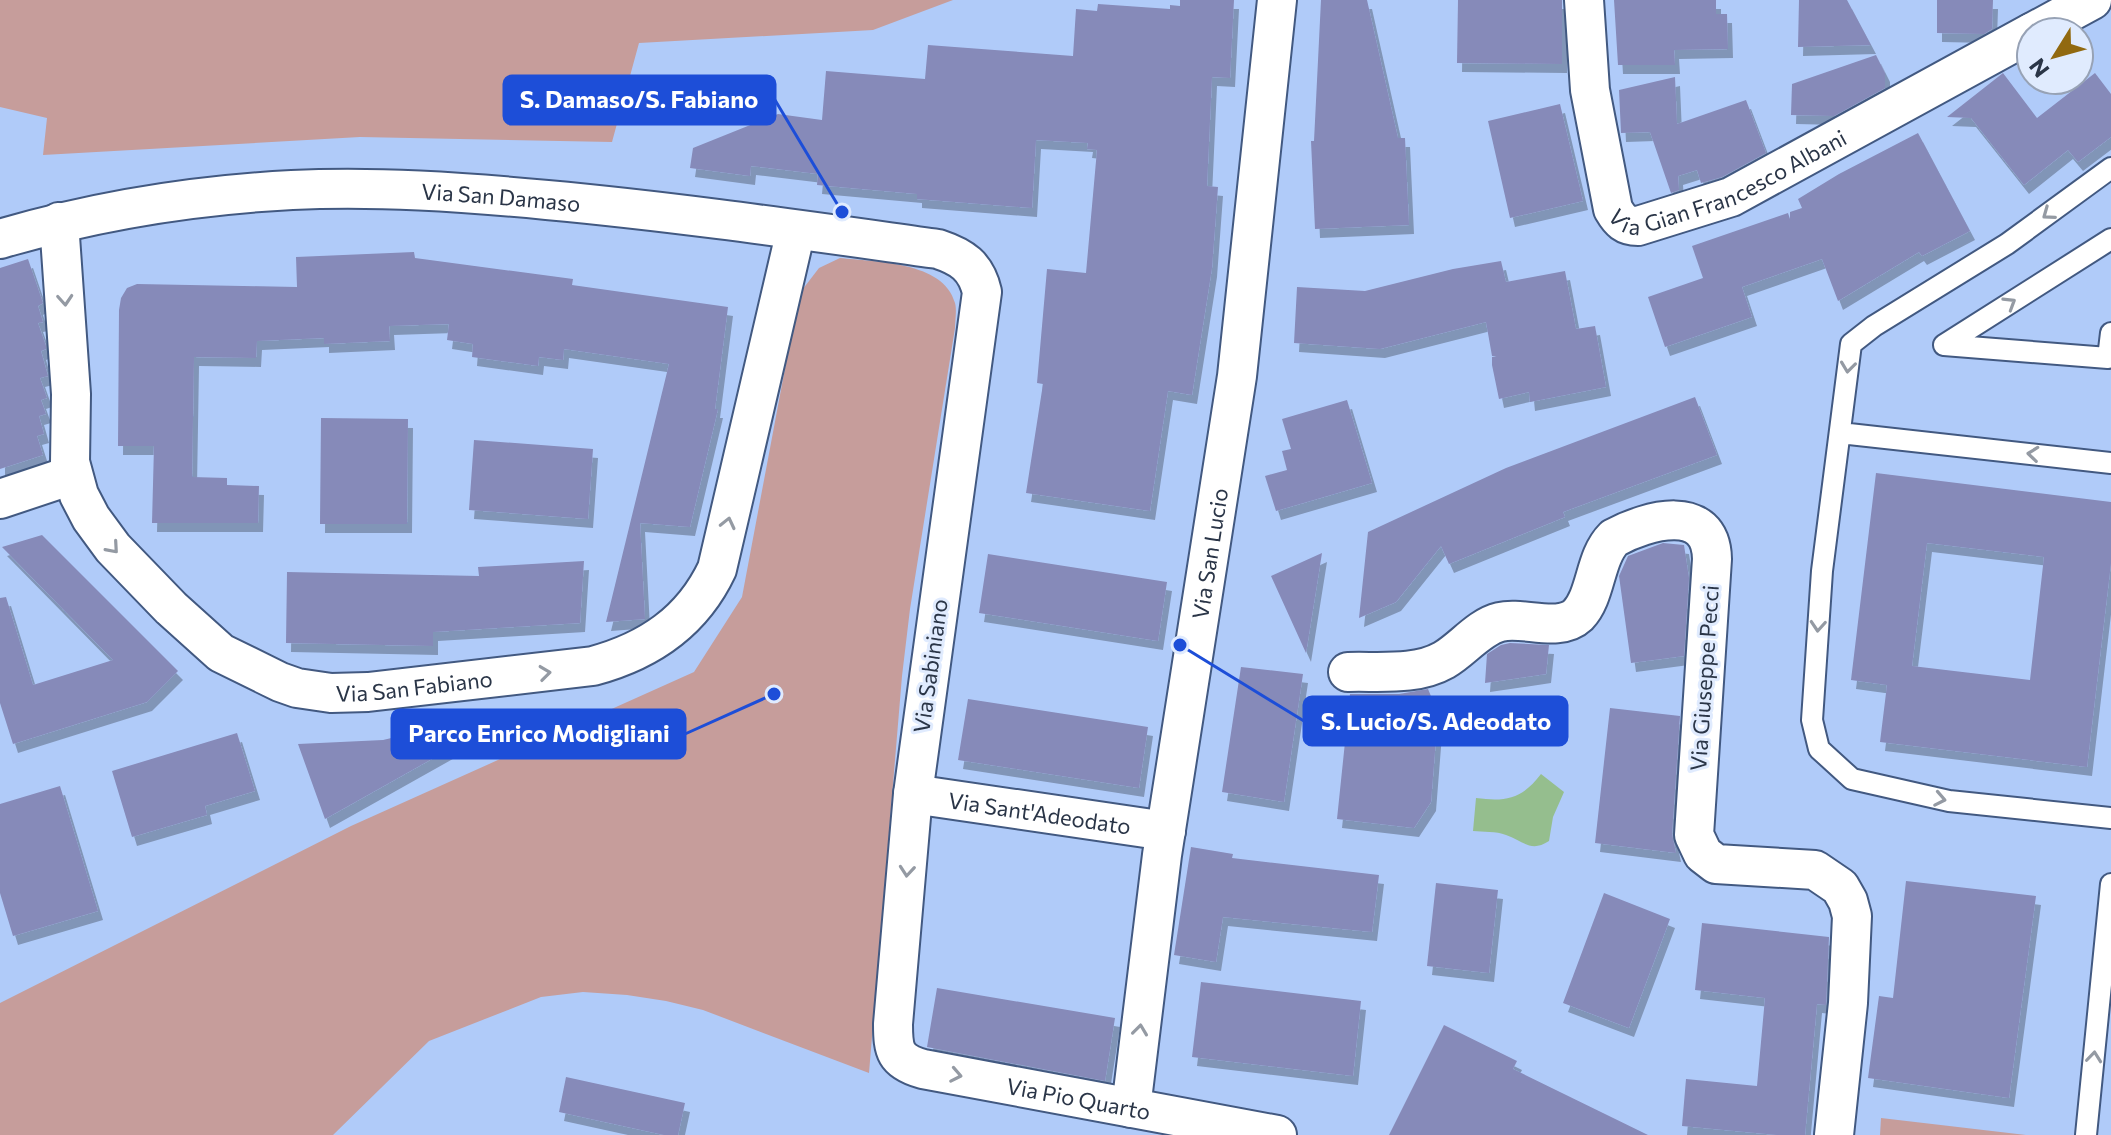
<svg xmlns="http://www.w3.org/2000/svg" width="2111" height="1135" viewBox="0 0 2111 1135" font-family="Commissioner,sans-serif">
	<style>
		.green { fill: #c69d9b }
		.water { fill: #95be8e }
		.building { fill: #868ab9; fill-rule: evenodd; filter: url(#shadow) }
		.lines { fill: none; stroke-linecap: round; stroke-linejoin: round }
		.lane-casing { stroke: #425981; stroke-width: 24 }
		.street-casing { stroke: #425981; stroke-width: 42 }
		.lane { stroke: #fff; stroke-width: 20 }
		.street { stroke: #fff; stroke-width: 38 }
		.oneway { stroke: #949aa3 }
		.labels { text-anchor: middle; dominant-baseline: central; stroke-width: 6; stroke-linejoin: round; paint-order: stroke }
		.street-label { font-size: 22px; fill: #2a3547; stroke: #e0ebfe }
		.leader { fill: none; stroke: #1d4ed8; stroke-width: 3 }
		.callout-dot { fill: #1d4ed8; stroke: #e0ebfe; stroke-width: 3 }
		.callout { fill: #1d4ed8; stroke: #1d4ed8; stroke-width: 3 }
		.callout-label { font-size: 24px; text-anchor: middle; font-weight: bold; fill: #fff }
	</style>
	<defs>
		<filter id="shadow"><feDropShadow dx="5" dy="9" stdDeviation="0" flood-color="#0004"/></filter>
	</defs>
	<rect width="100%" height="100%" fill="#b0cbf9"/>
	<path class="green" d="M0 0H953L873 30 639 43 612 142 360 137 43 155 47 118 0 107Z
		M840 258C874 262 944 261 955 303 957 310 955 321 955 328L910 609 902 676 869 1073 703 1010 666 1001 627 995 583 992 541 997 429 1041 333 1135H0V1003L351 826 694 672 742 597 799 294 819 268Z
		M1881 1118 2026 1135H1880Z"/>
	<path class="water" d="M1541 774 1564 792 1553 817 1549 841C1531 853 1523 841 1506 835 1496 831 1483 832 1473 831L1476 798C1506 802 1522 799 1541 774Z"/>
	<path class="building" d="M1180 0H1234L1230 78 1212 77 1207 186 1218 187 1212 268 1192 395 1168 391 1150 511 1026 493 1043 384 1037 383 1047 269 1086 273 1097 150 1087 149 1088 143 1036 140 1032 208 917 199V194L817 185 818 174 751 166 750 176 690 168 693 148 778 114 822 120 826 71 925 79 928 45 1073 56 1076 9 1097 11 1098 4 1170 9V5L1180 6Z
		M1321 0H1367L1398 138H1405L1409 225 1315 229 1311 141H1314Z
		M1458 0H1562V64L1457 63Z
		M1614 0H1716V14H1727L1728 49 1674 50 1675 65H1618Z
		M1799 0H1847L1871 45 1798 47Z
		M1937 0H1993L1992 29 1984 34 1937 33Z
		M1876 55 1885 73V88L1834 116 1791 115 1792 84Z
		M2003 73 2037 118 2095 73 2111 94V137L2078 162 2068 150 2024 185 1971 118 1947 117Z
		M1675 77 1677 124 1746 100 1766 153 1722 177 1701 183 1697 170 1678 176 1679 190 1671 193 1650 132 1621 133 1619 90Z
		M1560 104 1583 201 1510 218 1488 121Z
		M1918 133 1970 231 1922 256 1919 252 1838 301 1822 259 1742 287 1752 317 1665 347 1648 297 1703 278 1692 246 1788 213 1790 219V212L1802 208 1798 199 1839 174Z
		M414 252 415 258 573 279 572 285 728 307 715 409H718L690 527 640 523 645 619 606 622 669 364 564 349 563 360 539 357 538 366 472 357 473 344 447 340 449 324 389 326 390 341 324 344V338L257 341 256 358 194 357 192 477 227 478V485L259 486 258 523H152L154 446H118L119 310 121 298 127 288 137 284 297 287 296 257Z
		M28 259 43 303 38 306 43 322 38 323 46 346V349L41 351 48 376 40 378 47 398 41 400 46 414 39 416 44 434 37 436 43 455 0 469V268Z
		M1501 261 1506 282 1565 271 1576 329 1595 326 1606 387 1530 402 1529 392 1499 399 1492 365V357L1497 356H1492L1486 322 1380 349 1294 343 1297 287 1365 291 1453 269Z
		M1695 397 1717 455 1563 512 1565 517 1449 564 1441 546 1396 602 1359 618 1368 532 1506 468Z
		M1347 400 1372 483 1276 511 1265 476 1287 470 1282 451 1291 449 1282 419Z
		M321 418 408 419 407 524H320Z
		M474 440 593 449 588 519 469 510Z
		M1876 473 2111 502V563L2087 767 1880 742 1887 685 1851 680ZM1927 543 2044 557 2030 680 1912 666Z
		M42 535 178 671 147 702 13 744 0 703V598L6 597 33 685 113 660 2 547Z
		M1663 543 1684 545 1689 578 1684 656 1631 663 1619 576 1628 556Z
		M1322 553 1306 653 1271 576Z
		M988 554 1167 582 1158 641 979 613Z
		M584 561 580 623 433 632V646L286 643 287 572 479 576 478 567Z
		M1510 643 1549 645 1546 674 1485 683 1487 654 1501 645Z
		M1241 667 1303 674 1284 802 1222 792Z
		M1428 689 1438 713 1431 802 1414 828 1337 819 1350 694H1399Z
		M968 699 1148 727 1139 788 958 760Z
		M1610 708 1680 716 1672 834 1676 853 1595 843Z
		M500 712 503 719 325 819 298 744 383 740Z
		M237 733 255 791 205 806 207 815 132 837 112 771Z
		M60 786 98 911 13 936 0 893V804Z
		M1191 847 1233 854 1232 858 1379 875 1372 932 1223 917 1216 962 1174 955Z
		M1906 881 2036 896 2009 1098 1868 1078 1879 996 1893 998Z
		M1436 883 1498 890 1489 973 1427 966Z
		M1604 893 1670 919 1629 1028 1563 1003Z
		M1702 923 1829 937 1826 1005 1817 1004 1805 1135H1777L1682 1126 1686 1079 1757 1086 1765 998 1695 990Z
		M1201 982 1361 1001 1353 1076 1192 1057Z
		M937 988 1115 1018 1105 1081 927 1047Z
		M1444 1025 1517 1061 1513 1069 1648 1135H1389Z
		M566 1077 685 1103 678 1135H664L559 1112Z"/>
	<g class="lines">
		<g class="lane-casing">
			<path id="lane" d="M2111 168 2007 244 1874 326 1851 344 1822 571 1812 720 1819 749 1852 779 1949 801 2111 818
				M1944 345 2111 239
				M1944 345 2108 358 2111 333
				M1840 433 2111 463
				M2086 1135 2111 884"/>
		</g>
		<g class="street-casing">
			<g id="street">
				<path id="s1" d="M1584 0 1590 90 1613 209C1620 221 1625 226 1638 226L1731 197 2031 33"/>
				<path d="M2033 32 2092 0"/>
				<path id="s2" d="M59 222 71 394 70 462 79 495 91 518 113 548 171 608 221 653 280 682 297 688 331 693 368 692 593 666C649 651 692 622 717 569L796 230"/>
				<path id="s3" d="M0 239C95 211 194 195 292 190 377 186 462 192 547 200 678 212 808 231 938 249 962 257 976 266 982 292L913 794 893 1024C893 1051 895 1061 923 1069L1277 1135"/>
				<path d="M0 499 72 475"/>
				<path d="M1348 672C1379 671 1416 676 1444 660 1463 649 1479 627 1500 622 1523 616 1559 633 1578 615 1597 595 1594 558 1614 538 1647 520 1711 502 1712 559L1694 835 1703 854 1716 864 1815 870 1840 887 1848 901 1852 916 1848 1003 1834 1135"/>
				<path id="s4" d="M913 794 1166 831"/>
				<path id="s5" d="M1131 1108 1162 855 1237 376 1277 0"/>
			</g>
		</g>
		<use href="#lane" class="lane"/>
		<use href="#street" class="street"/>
	</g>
	<defs><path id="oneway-chevron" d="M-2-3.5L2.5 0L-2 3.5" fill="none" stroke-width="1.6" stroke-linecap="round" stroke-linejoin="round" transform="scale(2)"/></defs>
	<g class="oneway">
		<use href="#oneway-chevron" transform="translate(2048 214) rotate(144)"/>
		<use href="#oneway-chevron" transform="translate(65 300) rotate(86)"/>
		<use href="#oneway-chevron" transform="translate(2010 303) rotate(-32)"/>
		<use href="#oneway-chevron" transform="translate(1848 367) rotate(97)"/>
		<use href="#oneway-chevron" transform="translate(2033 454) rotate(-174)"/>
		<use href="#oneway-chevron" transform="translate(728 523) rotate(-77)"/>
		<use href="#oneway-chevron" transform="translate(113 548) rotate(49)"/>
		<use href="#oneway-chevron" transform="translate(1818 626) rotate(94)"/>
		<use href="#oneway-chevron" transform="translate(545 673) rotate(-7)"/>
		<use href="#oneway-chevron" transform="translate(1940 799) rotate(11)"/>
		<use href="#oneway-chevron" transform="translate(907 871) rotate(95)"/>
		<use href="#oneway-chevron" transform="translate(1140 1030) rotate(-83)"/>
		<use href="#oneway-chevron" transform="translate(2094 1057) rotate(-84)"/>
		<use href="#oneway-chevron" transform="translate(956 1075) rotate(11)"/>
	</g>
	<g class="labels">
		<g class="street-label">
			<text stroke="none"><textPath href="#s1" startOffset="342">Via Gian Francesco Albani</textPath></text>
			<text stroke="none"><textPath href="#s3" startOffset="506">Via San Damaso</textPath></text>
			<text stroke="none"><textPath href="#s5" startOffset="560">Via San Lucio</textPath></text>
			<text transform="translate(930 666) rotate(-82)">Via Sabiniano</text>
			<text transform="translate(1704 678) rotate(-86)">Via Giuseppe Pecci</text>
			<text stroke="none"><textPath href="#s2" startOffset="690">Via San Fabiano</textPath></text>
			<text stroke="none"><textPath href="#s4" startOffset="128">Via Sant'Adeodato</textPath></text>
			<text stroke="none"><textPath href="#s3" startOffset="1968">Via Pio Quarto</textPath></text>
		</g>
	</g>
	<path class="leader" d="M842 212L775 100M1180 645L1304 721M774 694L685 734"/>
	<g class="callout-dot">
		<circle cx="842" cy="212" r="8"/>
		<circle cx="1180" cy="645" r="8"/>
		<circle cx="774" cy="694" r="8"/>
	</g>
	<g class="callout">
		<rect x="504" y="76" width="271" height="48" rx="8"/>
		<rect x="1304" y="697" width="263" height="48" rx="8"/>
		<rect x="392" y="710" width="293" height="48" rx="8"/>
	</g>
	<g class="callout-label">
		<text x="639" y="108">S. Damaso/S. Fabiano</text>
		<text x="1436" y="730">S. Lucio/S. Adeodato</text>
		<text x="539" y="742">Parco Enrico Modigliani</text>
	</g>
	<g transform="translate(2055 56) rotate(233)"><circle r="38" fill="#e0ebfe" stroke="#97a2b5" stroke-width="2"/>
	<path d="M0-6L14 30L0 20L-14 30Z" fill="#916910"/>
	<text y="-12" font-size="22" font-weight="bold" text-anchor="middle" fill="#2a3547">N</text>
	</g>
</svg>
